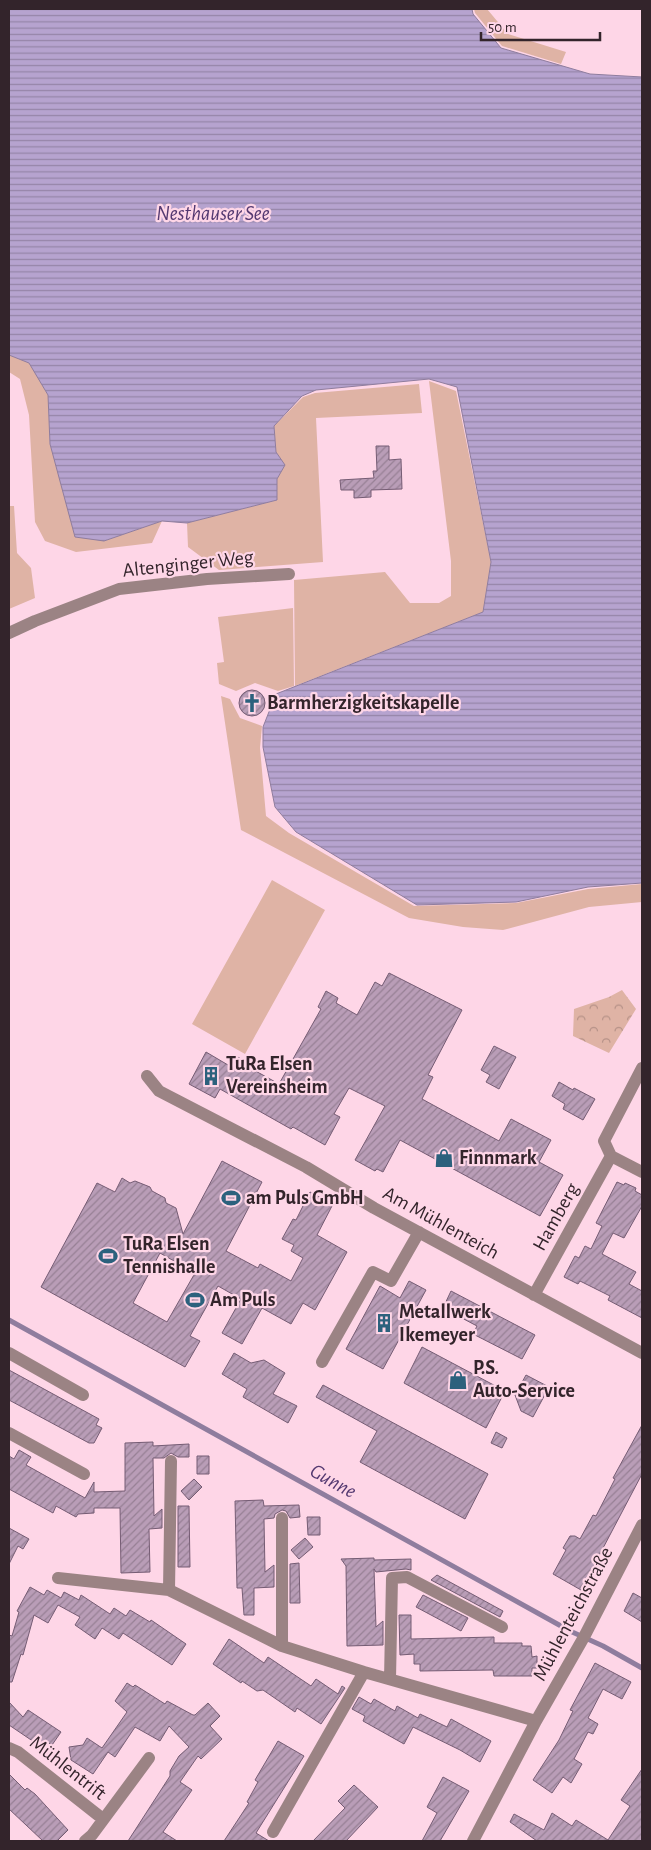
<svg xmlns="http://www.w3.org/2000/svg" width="651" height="1850" viewBox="0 0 651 1850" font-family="'Alegreya Sans',sans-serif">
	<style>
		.green { fill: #dfb3a5 }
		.park { fill: url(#park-crowns) }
		.water { fill: url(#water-rules); stroke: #8f7d9e }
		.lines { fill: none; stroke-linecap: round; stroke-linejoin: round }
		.stream { stroke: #8f7d9e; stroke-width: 5 }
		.building { fill: url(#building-hatch); stroke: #755c74; fill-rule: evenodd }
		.minor { stroke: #9b8384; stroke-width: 12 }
		.labels { text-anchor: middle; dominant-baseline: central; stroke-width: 4.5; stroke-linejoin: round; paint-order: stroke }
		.street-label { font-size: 20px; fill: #33242b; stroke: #fed6e7 }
		.poi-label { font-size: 20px; font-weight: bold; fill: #33242b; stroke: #fed6e7; text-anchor: start }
		.water-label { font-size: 21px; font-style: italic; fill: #543971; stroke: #fed6e7 }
	</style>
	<defs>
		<pattern id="park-crowns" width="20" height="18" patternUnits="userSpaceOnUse" patternTransform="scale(1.25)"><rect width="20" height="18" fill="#dfb3a5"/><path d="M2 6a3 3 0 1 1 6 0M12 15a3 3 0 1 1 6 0" fill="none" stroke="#b59187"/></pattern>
		<pattern id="water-rules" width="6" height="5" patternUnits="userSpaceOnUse" patternTransform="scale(1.25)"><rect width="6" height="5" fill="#b6a3cf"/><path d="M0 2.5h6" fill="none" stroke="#9585a8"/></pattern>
		<pattern id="building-hatch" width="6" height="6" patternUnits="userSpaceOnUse" patternTransform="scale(1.25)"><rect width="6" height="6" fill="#b99db7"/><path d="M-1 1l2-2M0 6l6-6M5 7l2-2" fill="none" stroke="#978095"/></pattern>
	</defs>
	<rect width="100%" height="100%" fill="#fed6e7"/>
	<path class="green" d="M474 9H487L508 34 566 52 561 64 502 46 475 13Z
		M9 355 30 363 48 395 50 444 104 541 162 521 152 543 76 552 45 541 35 522 29 415 20 379 9 372Z
		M429 381 456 391 491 562 483 612 295 686 294 580 385 572 410 603H439L451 596V561Z
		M419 384 422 413 316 418 323 562 219 570 188 547 187 523 277 500V479L284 465 276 452 274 426 303 397 315 393Z
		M9 506H14L17 553 31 568 35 598 9 609Z
		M293 608 294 686 278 691 255 683 236 691 219 684 217 663 224 662 218 617Z
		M221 696 230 699 240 718 262 726 260 748 266 816 289 833 414 906 516 903 588 889 642 884V902L589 907 503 930 463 927 409 918 241 830Z
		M272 880 325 910 245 1054 192 1024Z"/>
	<path class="park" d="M622 990 636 1009 609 1053 573 1036 574 1009 609 997Z"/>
	<path class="water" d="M9 9H472L473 14 501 48 590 74 642 77V883L588 887 516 902 417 905 296 832 275 807 263 747V727L276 694 483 612 491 562 457 387 429 379 316 390 302 396 274 426 276 452 285 465 277 479V500L187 523 162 521 104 541 75 537 50 444 48 395 29 363 9 355Z"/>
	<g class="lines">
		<path class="stream" d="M9 1320 570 1631 603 1646 642 1668"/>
	</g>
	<path class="building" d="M376 446H389V460L401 459 402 489 371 490V497L354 498V490H341L340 480 374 478 373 471H377Z
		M239 703a13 13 0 1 1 26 0a13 13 0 1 1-26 0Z
		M389 973 462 1010 428 1075 433 1077 422 1099 499 1141 511 1119 551 1140 539 1162 563 1175 540 1216 400 1140 383 1172 377 1169 375 1171 355 1160 385 1106 349 1088 334 1114 340 1117 325 1145 293 1127 291 1129 220 1089 215 1098 189 1084 206 1052 228 1065 234 1055 245 1061 243 1064 279 1084 321 1009 318 1007 326 991 338 998 336 1003 357 1015 375 982 382 986Z
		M494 1046 516 1057 499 1089 486 1082 490 1075 481 1070Z
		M559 1082 573 1090 574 1088 595 1099 583 1120 563 1109 565 1104 552 1096Z
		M222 1161 262 1182 226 1251 258 1268 260 1264 291 1281 303 1258 291 1251 294 1245 282 1239 293 1219 296 1220 310 1192 333 1204 317 1235 347 1252 315 1310 303 1303 291 1324 262 1308 242 1344 222 1333 241 1299 218 1286 190 1336 200 1341 185 1367 41 1287 97 1183 115 1192 122 1178 130 1183 135 1181 150 1187 152 1191 165 1198 166 1203 176 1208 183 1234ZM160 1253 195 1273 167 1322 133 1303Z
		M617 1182 624 1185 625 1183 636 1188 635 1191 642 1195V1206L624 1238 613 1233 602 1254 636 1272 629 1284 642 1291V1318L608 1300 610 1296 580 1281 578 1284 564 1277 575 1256 579 1258 585 1246 591 1249 602 1226 596 1223Z
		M409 1281 426 1290 383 1369 346 1349 380 1286 400 1298Z
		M451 1291 535 1335 522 1359 473 1334 477 1326 443 1308Z
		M422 1347 505 1391 486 1428 404 1383Z
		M234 1353 251 1363 264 1360 285 1373 273 1394 297 1406 288 1423 243 1397 247 1389 222 1374Z
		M9 1370 99 1419 96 1425 102 1428 94 1443H89L9 1400Z
		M526 1375 549 1387 533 1417 521 1411 515 1395Z
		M323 1385 488 1474 465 1519 360 1462 377 1431 316 1397Z
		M642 1425V1474L581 1590 553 1574 566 1550 563 1548 570 1536H575L580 1539 593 1515 596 1516 615 1479 613 1478Z
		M496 1432 507 1438 502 1448 491 1443Z
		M153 1442V1446L189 1444V1457H178L171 1453 164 1458H153L154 1516 162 1509V1528L149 1529 150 1572 121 1573 120 1508H94V1513L78 1514 76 1517 56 1506 53 1513 9 1489V1456L14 1459 19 1450 31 1457 26 1465 85 1498 94 1482V1492L125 1491V1443Z
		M197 1456H209V1474H197Z
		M194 1479 202 1487 189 1500 181 1491Z
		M263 1500 264 1506 299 1505 300 1517 290 1518 286 1511 282 1510 275 1514 274 1518 264 1519 265 1572 274 1565V1587L254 1588V1615H244L242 1588H237L235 1501Z
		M178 1506H189L190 1567H178Z
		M307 1517H320V1535H308Z
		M9 1528 29 1539 23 1549 18 1546 9 1564Z
		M305 1538 313 1547 299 1559 291 1550Z
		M374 1558V1560L411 1559V1570L406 1569 376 1572 374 1569 376 1627 383 1621V1645L347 1646 346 1566 341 1559Z
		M299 1563 300 1603H290V1564Z
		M437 1575 503 1611 500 1617 431 1580Z
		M30 1587 44 1595 47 1590 61 1598 64 1592 79 1600 81 1595 110 1614 114 1608 126 1616 130 1610 150 1622 151 1620 186 1644 172 1665 123 1633 119 1639 102 1628 95 1639 75 1625 80 1617 58 1605 48 1623 34 1615 23 1655 21 1654 12 1682H9V1635L12 1636 19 1612 17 1611Z
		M633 1593 642 1598V1622L624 1611Z
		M423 1595 468 1618 461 1631 416 1607Z
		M399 1615H411V1639L494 1637V1643H522V1646H531L532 1657 537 1656V1668H532V1676H494L493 1670 420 1671V1664H414V1654L400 1655Z
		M229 1639 264 1663 268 1657 311 1686 316 1679 338 1694 342 1686 345 1688 321 1724 297 1708 295 1712 263 1690 257 1691 242 1681 241 1683 213 1664Z
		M595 1663 631 1682 622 1699 603 1689 588 1718 598 1724 593 1734 588 1732 574 1759 582 1764 571 1783 563 1777 552 1793 533 1780 559 1740 573 1711 570 1710Z
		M127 1683 133 1687 135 1685 165 1704 167 1701 193 1715H195L208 1703 220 1716 210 1726 222 1739 201 1759 198 1756 180 1782 192 1790 163 1832 177 1841H128L170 1776V1771L179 1756 189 1747 169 1726 160 1741 135 1727 115 1757 108 1752 93 1774 71 1760 69 1747 83 1745 87 1738 102 1748 127 1712 115 1701Z
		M359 1697 371 1704 374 1699 395 1711 397 1706 418 1718 420 1714 447 1727 451 1719 491 1741 480 1762 460 1750 413 1727 404 1744 363 1721 365 1716 352 1709Z
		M9 1702 23 1717 28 1710 61 1732 52 1745 44 1740 40 1746 9 1725Z
		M278 1741 304 1756 256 1833 269 1841H224L249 1803 247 1802 258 1782 255 1780Z
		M642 1769V1841H537L510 1822 514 1814 544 1830 552 1813 572 1826 576 1820 608 1840 630 1806 621 1800Z
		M9 1774 25 1790 27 1788 35 1794 68 1830 57 1841H43L9 1809Z
		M443 1777 469 1791 440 1841H422L437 1813 427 1807Z
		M354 1785 378 1807 346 1841H313L345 1808 338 1801Z"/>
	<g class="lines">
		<path class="minor" d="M9 633 35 621 119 589 207 579 289 574
			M642 1068 604 1141 611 1156 642 1172
			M147 1076 159 1091 306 1167 374 1208 642 1353
			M534 1295 611 1156
			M9 1353 83 1395
			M322 1362 373 1272 391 1281 419 1232
			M9 1433 84 1474
			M58 1578 169 1590 282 1646 364 1672 536 1721
			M169 1590 171 1461
			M282 1646V1518
			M390 1679 392 1578 407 1577 502 1627
			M9 1748 18 1752 103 1819
			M273 1832 364 1672
			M85 1841 92 1835 149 1758
			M473 1841 536 1721 584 1637 642 1525"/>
	</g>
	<defs>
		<g id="church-bare" transform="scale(1.5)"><path d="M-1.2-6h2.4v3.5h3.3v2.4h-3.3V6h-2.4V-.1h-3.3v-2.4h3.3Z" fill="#2c617d" stroke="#fed6e7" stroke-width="2.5" paint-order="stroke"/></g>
		<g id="building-bare" transform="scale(1.5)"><path d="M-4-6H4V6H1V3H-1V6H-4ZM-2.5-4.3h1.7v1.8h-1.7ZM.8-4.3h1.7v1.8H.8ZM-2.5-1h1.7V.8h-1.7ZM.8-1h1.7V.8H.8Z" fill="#2c617d" stroke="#fed6e7" stroke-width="2.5" paint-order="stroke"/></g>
		<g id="shop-bare" transform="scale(1.5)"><path d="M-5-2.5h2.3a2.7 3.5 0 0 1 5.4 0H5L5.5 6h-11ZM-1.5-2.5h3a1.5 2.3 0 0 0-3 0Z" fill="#2c617d" stroke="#fed6e7" stroke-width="2.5" paint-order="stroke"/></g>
		<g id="stadium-bare" transform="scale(1.5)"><path d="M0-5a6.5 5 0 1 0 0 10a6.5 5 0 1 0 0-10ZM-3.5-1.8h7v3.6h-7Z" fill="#2c617d" stroke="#fed6e7" stroke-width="2.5" paint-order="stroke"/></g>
	</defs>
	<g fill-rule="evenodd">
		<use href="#church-bare" x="252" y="703"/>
		<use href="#building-bare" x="211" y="1076"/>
		<use href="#shop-bare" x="444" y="1158"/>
		<use href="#stadium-bare" x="231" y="1198"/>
		<use href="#stadium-bare" x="108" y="1256"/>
		<use href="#stadium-bare" x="195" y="1300"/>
		<use href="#building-bare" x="384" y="1323"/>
		<use href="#shop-bare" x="458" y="1380"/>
	</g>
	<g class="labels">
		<g class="street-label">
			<text transform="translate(188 564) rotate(-6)">Altenginger Weg</text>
			<text transform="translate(556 1217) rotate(-61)">Hamberg</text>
			<text transform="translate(441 1223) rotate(29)">Am Mühlenteich</text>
			<text transform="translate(573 1614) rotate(-62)">Mühlenteichstraße</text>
			<text transform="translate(68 1768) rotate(38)">Mühlentrift</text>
		</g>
		<g class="poi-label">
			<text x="267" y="703">Barmherzigkeitskapelle</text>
			<text x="226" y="1064">TuRa Elsen<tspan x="226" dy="23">Vereinsheim</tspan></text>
			<text x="459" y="1158">Finnmark</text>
			<text x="246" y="1198">am Puls GmbH</text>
			<text x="123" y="1244">TuRa Elsen<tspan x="123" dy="23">Tennishalle</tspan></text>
			<text x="210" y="1300">Am Puls</text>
			<text x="399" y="1312">Metallwerk<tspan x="399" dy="23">Ikemeyer</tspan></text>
			<text x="473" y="1368">P.S.<tspan x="473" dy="23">Auto-Service</tspan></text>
		</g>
		<g class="water-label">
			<text x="213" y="213">Nesthauser See</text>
			<text transform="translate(333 1481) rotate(29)">Gunne</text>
		</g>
	</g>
	<rect width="651" height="1850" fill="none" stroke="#33242b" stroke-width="20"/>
	<path d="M481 32v8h119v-8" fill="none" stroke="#33242b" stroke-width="2.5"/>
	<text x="488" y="32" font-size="15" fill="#33242b" stroke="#fed6e7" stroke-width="4" paint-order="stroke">50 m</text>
</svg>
